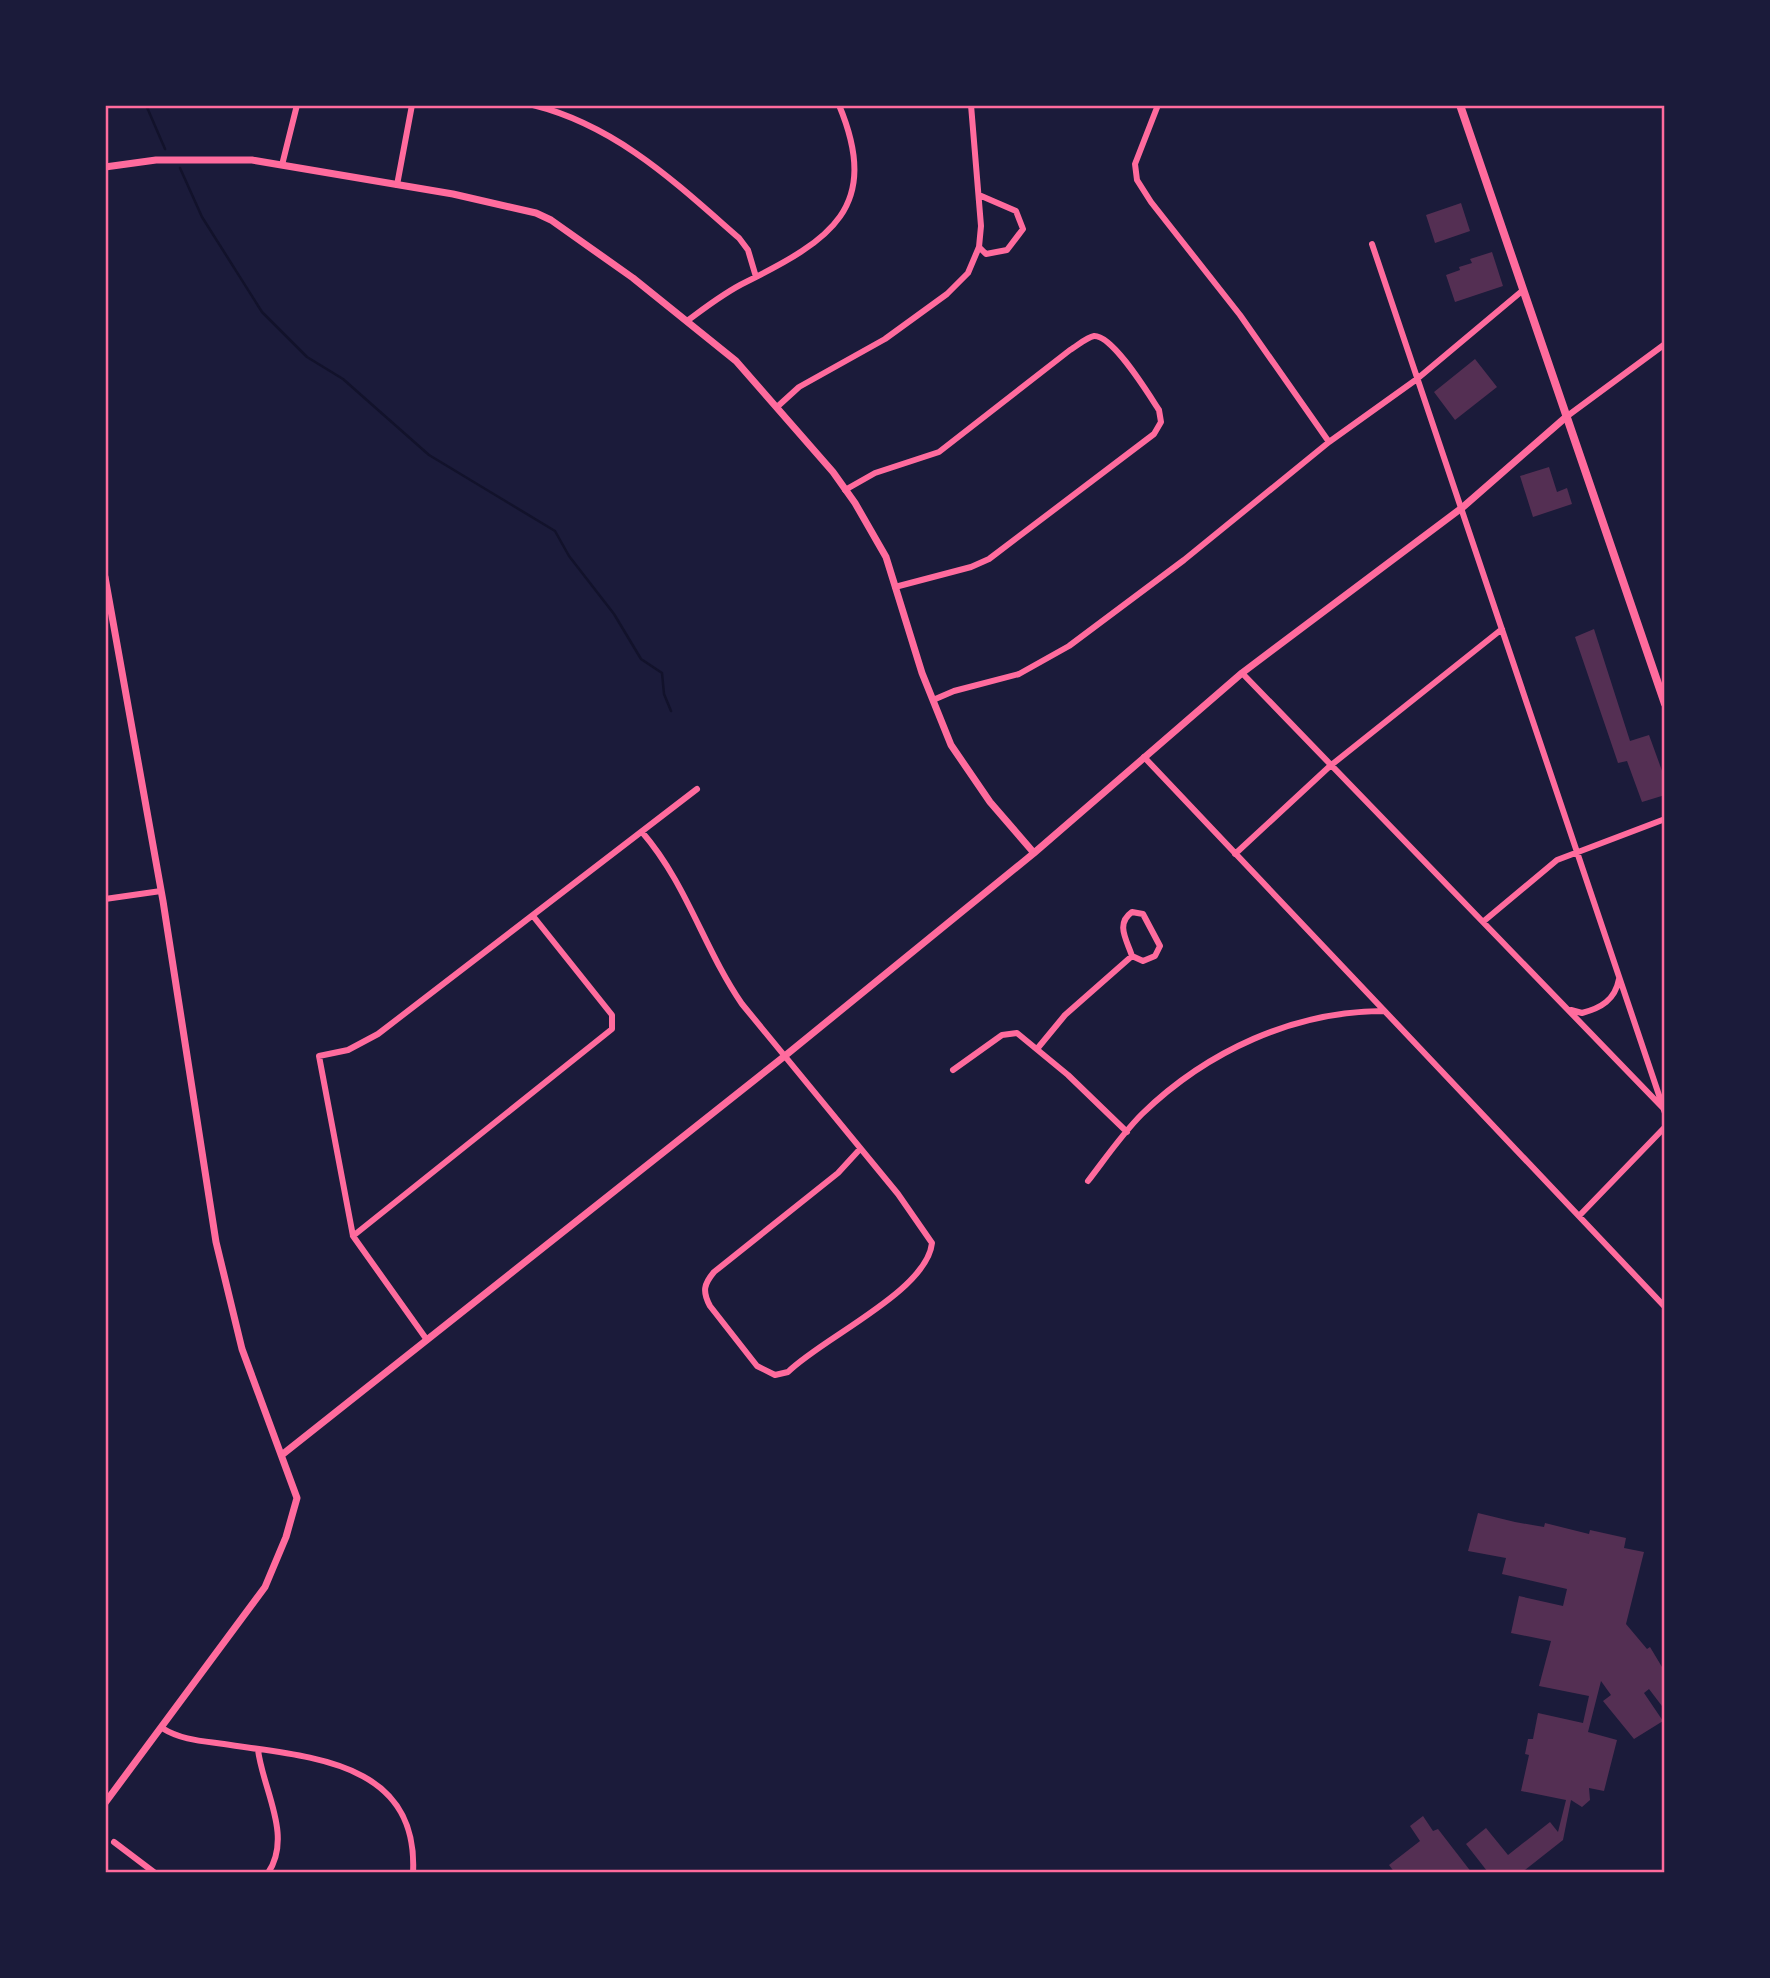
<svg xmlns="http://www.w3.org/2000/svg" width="1770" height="1978" viewBox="0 0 1770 1978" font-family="'Varela Round',sans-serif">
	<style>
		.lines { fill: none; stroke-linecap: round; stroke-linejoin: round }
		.stream { stroke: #12122b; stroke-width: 2.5 }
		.building { fill: #542f53 }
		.minor { stroke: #ff6b9d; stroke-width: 6 }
		.tertiary { stroke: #ff6b9d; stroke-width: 7 }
		.secondary { stroke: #ff6b9d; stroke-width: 8 }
		.neatline { fill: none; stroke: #ff6b9d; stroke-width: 2.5 }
	</style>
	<rect width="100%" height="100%" fill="#1b1b3a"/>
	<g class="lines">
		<path class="stream" d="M146 105 165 149
			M180 168 202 217 262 312 307 357 343 379 429 455 555 531 569 556 614 614 641 659 662 673 664 694 671 711"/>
	</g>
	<path class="building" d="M1461 203 1470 231 1435 243 1426 215Z
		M1492 252 1503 286 1455 302 1446 275 1460 270 1459 267 1472 263 1470 259Z
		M1475 359 1497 387 1455 420 1434 392Z
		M1549 467 1557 492 1567 488 1572 504 1533 517 1520 476Z
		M1594 629 1630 741 1649 735 1665 779V795L1642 802 1627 761 1618 763 1575 637Z
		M1478 1513 1515 1522 1544 1527 1545 1523 1589 1534 1590 1530 1626 1538 1624 1548 1644 1552 1626 1624 1647 1649 1650 1647 1665 1672V1710L1649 1689 1644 1693 1663 1721 1634 1739 1603 1701 1611 1695 1601 1681 1588 1732 1617 1740 1604 1791 1589 1788 1590 1800 1582 1807 1571 1800 1563 1840 1521 1873H1483L1487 1871 1466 1844 1486 1828 1508 1855 1550 1822 1558 1832 1566 1800 1521 1791 1529 1755 1525 1754 1528 1739H1533L1538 1713 1583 1723 1589 1696 1539 1686 1551 1641 1511 1633 1519 1596 1563 1606 1567 1589 1502 1574 1506 1558 1468 1551Z
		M1423 1816 1433 1831 1438 1829 1472 1873H1395L1389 1865 1420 1841 1410 1826Z"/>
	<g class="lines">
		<path class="minor" d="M533 105C617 126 676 183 739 238L748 250 756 277
			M1158 105 1135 164 1137 180 1151 202 1240 315 1329 442
			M282 165 297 105
			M397 185 412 105
			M1372 244 1665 1113
			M979 247 986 254 1007 250 1023 229 1016 211 979 195
			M687 321C706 307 725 292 746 282 830 240 882 208 839 105
			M777 407 799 387 885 339 947 294 968 273 979 247 981 226 971 105
			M1566 417 1665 344
			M845 490 875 473 939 452 1070 350C1077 346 1087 337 1094 336 1113 335 1149 395 1159 410L1161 422 1154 434 989 559 971 567 895 587
			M1242 673 1663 1108
			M933 700 954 691 1019 674 1069 646 1184 560 1329 442 1417 379 1522 291
			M1144 757 1665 1307
			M642 832C687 884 704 949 742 1004L898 1194 932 1243C927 1291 822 1338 788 1372L775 1375 757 1366 710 1306C702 1291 704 1284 714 1272L838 1173 860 1149
			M1235 854 1330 766 1502 629
			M105 899 161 891
			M1132 912 1143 914 1160 946 1155 956 1143 961 1132 956C1127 940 1115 924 1132 912Z
			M1484 921 1557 860 1665 819
			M1571 1010 1582 1013C1601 1008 1615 1000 1619 979
			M1037 1049 1065 1015 1132 956
			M953 1070 1002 1035 1017 1033 1068 1075 1127 1132
			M1088 1181C1105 1159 1122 1134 1142 1114 1207 1051 1294 1011 1384 1011
			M1579 1216 1665 1127
			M353 1236 612 1029V1015L533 916
			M427 1340 353 1236 319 1056 348 1050 378 1034 697 789
			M162 1728C181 1740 202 1741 224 1744 306 1757 419 1759 413 1873
			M258 1750C263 1790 293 1836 268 1873
			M114 1842 155 1873"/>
		<path class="tertiary" d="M105 167 156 160H252L453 194 536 213 551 220 633 278 736 361 833 472 855 503 886 557 922 673 951 745 990 802 1034 853
			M105 577 163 901 216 1242 242 1349 297 1498 286 1537 265 1587 105 1803
			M283 1454 786 1055 1034 853 1242 673 1463 507 1566 417"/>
		<path class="secondary" d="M1460 105 1665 704"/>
	</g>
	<rect width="1770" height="1978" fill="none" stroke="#1b1b3a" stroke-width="214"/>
	<rect x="107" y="107" width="1556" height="1764" class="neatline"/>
</svg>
